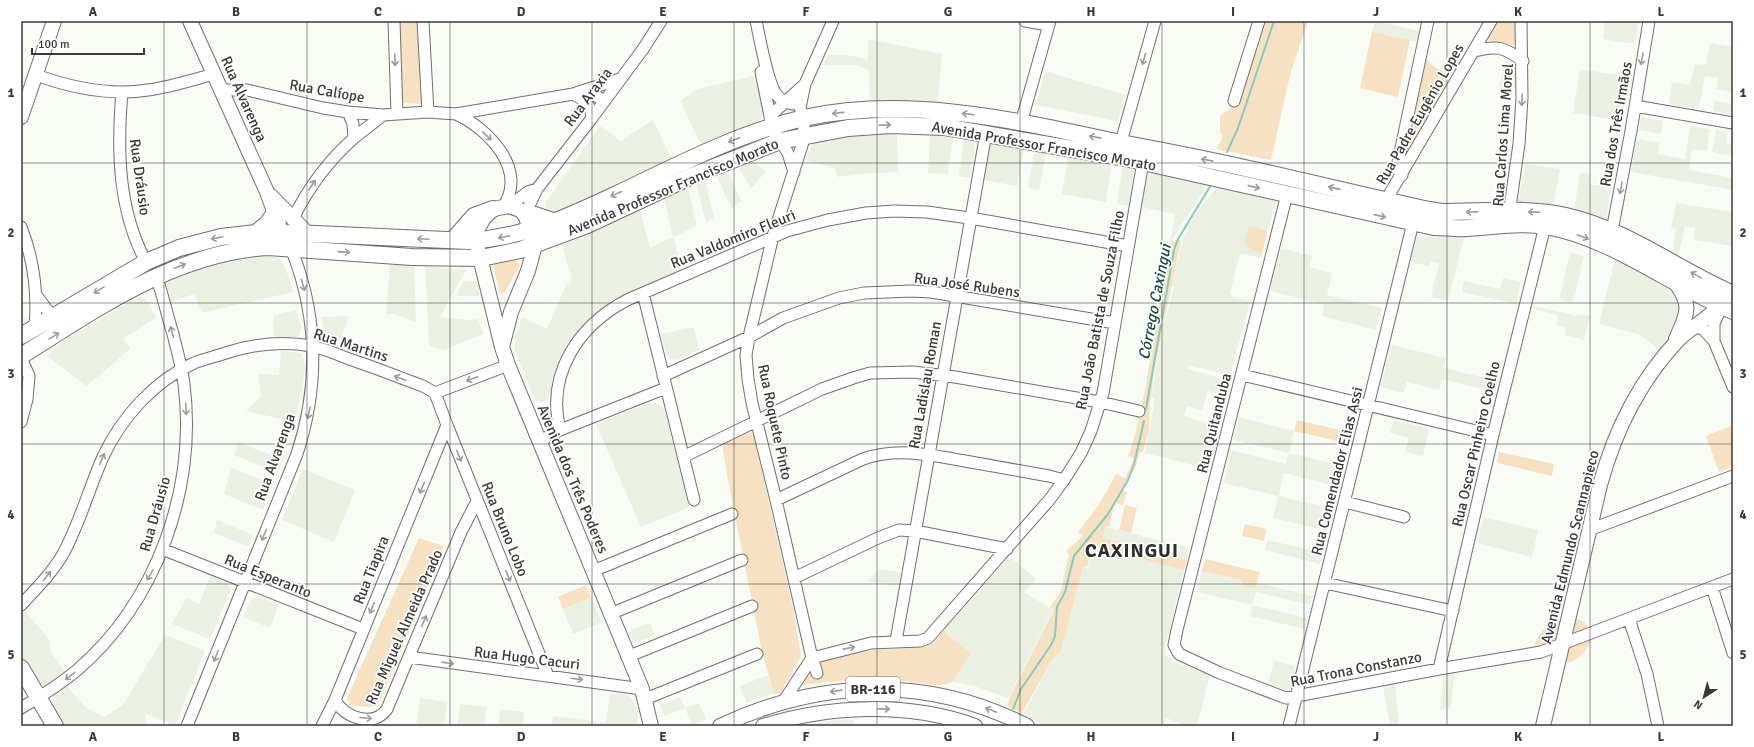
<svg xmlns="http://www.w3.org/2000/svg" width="1754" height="747" viewBox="0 0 1754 747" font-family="Signika,sans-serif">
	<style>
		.built { fill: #eaf1e3 }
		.green { fill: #f6e2c3 }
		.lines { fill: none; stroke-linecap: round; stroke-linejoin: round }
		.stream { stroke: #88cabb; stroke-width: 2 }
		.minor-casing { stroke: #6e716b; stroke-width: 13 }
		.major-casing { stroke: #6e716b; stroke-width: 16 }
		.highway-casing { stroke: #6e716b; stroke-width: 18 }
		.minor { stroke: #fff; stroke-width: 11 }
		.major { stroke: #fff; stroke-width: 14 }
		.highway { stroke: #fff; stroke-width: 16 }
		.oneway { stroke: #9c9c9b }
		.grid { fill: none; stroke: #393a37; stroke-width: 1; stroke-opacity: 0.55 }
		.labels { text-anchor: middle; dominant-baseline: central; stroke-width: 3.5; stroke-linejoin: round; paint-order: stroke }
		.shield { fill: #fff; stroke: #747573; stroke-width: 1 }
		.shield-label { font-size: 14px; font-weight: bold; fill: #393a37 }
		.street-label { font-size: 15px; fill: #393a37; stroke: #fff }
		.water-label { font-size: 16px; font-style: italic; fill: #134c41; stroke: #fff }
		.district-label { font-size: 19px; font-weight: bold; letter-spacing: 1px; fill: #2e302b; stroke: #fff }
		.neatline { fill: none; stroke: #393a37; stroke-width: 1.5 }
		.grid-label { font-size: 13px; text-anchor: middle; font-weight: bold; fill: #393a37 }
	</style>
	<rect width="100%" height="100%" fill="#f9fcf5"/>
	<path class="built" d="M1375 21 1419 31 1417 42 1372 32Z
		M1605 21H1639L1635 44 1603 39Z
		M868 39 942 54 938 102 904 100 870 102 869 70 856 65H823L828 55H848L868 60Z
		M1710 43 1733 47V92L1716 89 1718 78 1705 76 1699 109 1669 104 1672 82 1690 85 1695 64 1706 65Z
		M1506 59 1513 63 1517 68 1516 89 1499 87Z
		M1580 69 1629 77 1622 121 1573 113Z
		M1045 71 1125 95 1118 121 1036 105Z
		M757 75 763 111 761 120 754 125 702 146 680 101 697 89Z
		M1714 101 1733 104V115L1713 111Z
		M1641 117 1663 121 1661 134 1639 130Z
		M653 120 672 160 555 214 546 209 545 203 547 200 600 126 621 141Z
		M1690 126 1710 129 1707 151 1692 149 1689 170 1733 178V190L1631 172 1637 139 1659 143 1658 154 1685 159Z
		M1716 130 1728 132 1726 143 1731 144 1733 133V156L1712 152Z
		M897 132 898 172 856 174 837 177 835 168 805 160 813 143 853 135Z
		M930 133 953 135 948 174 928 173Z
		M964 137 972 138 975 147 970 178 959 176Z
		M992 143 1024 148 1017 186 983 180 989 145Z
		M1035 150 1046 152 1039 190 1028 188Z
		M1068 156 1112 164 1106 202 1062 194Z
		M751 160 766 171 751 189 738 166Z
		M1525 164 1560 169 1553 208 1522 204 1518 201Z
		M1123 166 1130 168 1134 173 1129 206 1117 204Z
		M727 170 741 200 732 209 716 175Z
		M1152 172 1208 183 1170 243 1175 214 1142 207 1147 177Z
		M1580 173 1591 174 1589 184 1611 188 1606 220 1604 221 1584 216V212L1574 210Z
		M705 180 714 218 706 222 696 184Z
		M1219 184 1276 201 1261 258 1242 254 1240 255 1237 265 1230 294 1234 297 1250 301 1230 376 1189 365 1187 369 1231 381 1227 396 1208 391 1202 410 1187 406 1184 416 1220 427 1209 469 1145 453 1155 399 1151 397 1164 325 1174 287 1171 286 1184 236 1192 219Z
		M688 187 697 226 674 237 681 270 619 297 610 302 590 317 566 345 560 359 548 399 542 402 535 401 515 351V336L522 317 547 329 566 285 572 282 562 245 640 210 650 248 673 237 664 198Z
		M1676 203 1733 212 1732 246 1694 240 1695 228 1685 227 1678 256 1673 251 1676 229 1671 228Z
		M1417 237H1464L1448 301 1431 297 1439 263 1431 261 1429 266 1411 262Z
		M1281 248 1312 256 1309 267 1332 273 1327 295 1382 308 1376 330 1322 316 1324 305 1270 291Z
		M1570 253 1584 256 1573 303 1559 300Z
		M240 257H275L281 259 288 275 293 292 202 313 194 294 170 303 162 286 165 279 185 271Z
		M1615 259 1635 268 1677 291 1681 297 1677 327 1660 351 1641 335 1599 324Z
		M390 262 414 263 416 322 394 314H386Z
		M425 266 466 270 440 317 471 320 478 319 484 334 444 350 429 346Z
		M1503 278 1521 282 1516 304 1462 292 1464 281 1500 289Z
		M463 281H476L479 287V296H456Z
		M140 296 146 299 156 318 124 338 130 349 87 386 47 356 63 341Z
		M1534 306 1576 316 1577 314 1590 316 1584 340 1564 335 1566 327 1556 325 1558 315 1533 309Z
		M296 310 301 328 300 334 295 337 274 338 273 316Z
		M349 316 337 347 326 342 321 317Z
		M694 327 699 350 677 360 671 359 666 353 661 334Z
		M1391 345 1446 358 1444 368 1498 381 1495 392 1442 379 1439 390 1407 382 1404 393 1381 387Z
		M281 351 300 353 304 359 305 369 302 389 295 422 246 411 261 396 258 374 279 375Z
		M649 403H656L664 408 689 507 641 527 596 424Z
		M1239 417 1294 431 1289 453 1344 466 1339 487 1284 473 1281 485 1279 496 1333 509 1328 531 1273 518 1278 496 1224 483 1231 450 1286 464 1289 453 1234 440Z
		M1394 420 1429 429 1423 456 1405 452 1409 438 1390 433Z
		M238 442 283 460 278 473 234 455Z
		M231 468 273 485 263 510 224 494Z
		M303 469 355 490 334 542 282 520Z
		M1484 517 1538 530 1532 557 1477 543Z
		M217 520 253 535 248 547 214 533Z
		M1106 527 1189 548 1187 560 1103 538Z
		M1268 540 1323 553 1320 564 1265 550Z
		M1093 547 1184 570 1165 648 1166 655 1174 662 1210 675 1197 726H1187L1166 718 1163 726H1045L1023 714 1051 663 1061 651 1083 567 1088 568Z
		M1010 557 1036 579 1024 592 1053 610 1008 698 974 686 952 682 971 653 943 631Z
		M878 569 901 572 898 586 868 581Z
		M1202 571 1242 580 1241 585 1256 588 1258 583 1312 596 1310 605 1256 592 1252 605 1307 618 1305 629 1250 616 1252 605 1197 592Z
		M210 576 226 583 231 590 210 639 172 624 186 598 199 604Z
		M259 596 279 605 270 628 243 617 251 600Z
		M591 598 602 622 573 634 563 609Z
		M25 611 49 639 51 653 65 671 45 686 37 683 21 657V615Z
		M650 623 655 635 634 643 629 631Z
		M165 635 205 651 175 726 146 714V726H94L93 723 89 726H63L51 704 57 694 67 686 85 707 104 717 123 705Z
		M1274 661 1295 666 1291 688 1287 690 1268 684Z
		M1454 674 1451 707 1440 710 1443 676Z
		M768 675 774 693 747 703 740 686Z
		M1395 684 1399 723 1390 726 1383 686Z
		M610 693 627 695 633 700 638 712 637 726H552L553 716 606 723Z
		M680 697 685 708 699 703 706 719 692 725 685 708 665 716 660 705Z
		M420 698 447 702 444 726H416Z
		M460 704 487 707 484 726H457Z
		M500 709 524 712 523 726H498Z
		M854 719V726H806L830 721Z"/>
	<path class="green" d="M398 21H417L423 104 402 103Z
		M1261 21H1308L1290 75 1271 160 1216 149 1223 137 1220 132V116L1236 104Z
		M1496 21H1515L1516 43 1514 45 1486 40V38Z
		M1372 32 1410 40 1398 97 1360 88Z
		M1426 58C1433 67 1439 72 1452 72L1407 156 1402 157Z
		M1249 225 1267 231 1262 253 1253 251 1244 242Z
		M1178 239 1181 240 1154 372 1150 405 1149 431 1143 452H1140L1135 469 1131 473 1123 490 1127 492 1123 505 1115 503 1109 527 1106 526 1103 538 1187 560 1184 570 1093 547 1087 567H1083L1061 651 1051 662 1022 713 1007 706 1011 694 1054 610 1050 607 1061 591 1069 554 1066 551 1083 536 1078 532 1100 503 1116 474 1125 478 1134 459 1128 456 1129 454 1135 435 1145 390 1170 243Z
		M513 261H517L520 265 505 292 500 294 493 266 495 264Z
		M1297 420 1352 433 1349 444 1294 431Z
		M1733 425V466L1719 472 1706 436Z
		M751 431 754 435 793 608 801 655 799 661 780 693 774 694 762 652 728 480 722 443Z
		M1499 452 1554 464 1552 476 1497 463Z
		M1125 505 1137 508 1131 533 1119 530Z
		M1245 524 1267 529 1264 541 1242 536Z
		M419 538 444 546 382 697C374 712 364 706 350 705L347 698Z
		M1205 559 1260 572 1256 588 1241 585 1242 580 1202 571Z
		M586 585 591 598 563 609 558 597Z
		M1565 617C1593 618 1600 639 1579 657 1574 661 1567 663 1561 665L1553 642 1534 647C1539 630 1549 623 1565 617Z
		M943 631 971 653 952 682C942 688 929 684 919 683 881 678 843 680 805 685H801C803 680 805 675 808 671 836 644 894 653 929 645L935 642Z"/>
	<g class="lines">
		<path class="stream" d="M1227 152 1238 128 1274 21
			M1146 409 1174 250 1178 239 1211 185
			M1013 709 1021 689 1051 645 1055 636 1057 607 1065 592 1074 556 1108 514 1128 480 1134 464 1144 421"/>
		<g class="minor-casing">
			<path id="minor" d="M394 21 397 114
				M423 21 428 112
				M756 21C760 39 767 81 776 94 780 100 785 102 792 104
				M1025 21 1048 25
				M1474 51C1497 45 1504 47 1523 61
				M761 72 770 116
				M36 75C72 88 110 96 148 90 170 87 192 80 214 74
				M221 90H247L323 108 348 112 383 115 428 112 456 114 573 94 585 90 593 93 604 102
				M585 90 620 79
				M122 92C117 150 118 210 146 262
				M573 94C585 100 591 105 592 118
				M1234 101 1259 21
				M1635 106 1733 123
				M348 112 353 124 354 138
				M456 114C489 129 528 170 503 207
				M1021 123 1050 21
				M1121 142 1155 21
				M794 172 788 153 771 127 770 116 805 84
				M1402 175 1399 171 1398 162 1428 21
				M1287 194 1177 630 1174 645 1179 654 1220 673 1286 698 1439 669 1541 652 1733 579
				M1386 200 1491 21
				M509 206 528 192 537 189
				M525 214 537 189 592 118 643 49 661 21
				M1514 217 1510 207 1519 144 1522 98 1521 21
				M293 219C308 188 328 161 354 138 363 130 374 123 383 115
				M21 227C34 260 38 292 35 327
				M1612 231 1631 131 1649 21
				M643 293 694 500
				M37 296 47 310 54 316
				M1695 326 1704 330 1714 341 1733 387
				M1714 341V324L1721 307
				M21 358 29 376 27 399 21 422
				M1242 375 1493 435
				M663 376 749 337 783 318 839 298 864 293 911 291 931 292 1115 323
				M435 393 447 425 548 676
				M560 430C546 374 578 326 627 300L787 231 828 220 866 213 894 211 927 212 976 219 1128 246
				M540 441 560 430 666 388
				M683 457 822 389 853 378 870 373 913 372 955 377 1100 402 1139 411
				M776 500 863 459C897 447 931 455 965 461 993 466 1021 471 1049 476L1064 480
				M1345 502 1404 517
				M1589 530 1733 476
				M162 549 363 629
				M593 571 732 514
				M794 578 878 538 899 530 915 531 1007 549
				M1325 583 1453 611
				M1712 587 1733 653
				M21 605C36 589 52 573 63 554 80 523 89 488 103 457 121 418 154 381 194 363 205 359 217 356 229 352 255 344 284 341 312 346 325 349 337 354 349 359 374 367 398 377 423 386L435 393 508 365
				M610 614 742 560
				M1629 619 1647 674 1658 726
				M896 641 986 133
				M409 657 642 689
				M627 657 752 606
				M1439 669 1493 435 1545 226
				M817 673 812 658 776 500 752 403 748 379 746 355 749 337 773 236 804 139V118L800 108 805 84 833 21
				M645 699 757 654
				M335 700C344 718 374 728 387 709L461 532 477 501
				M783 702 812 658 871 643 920 641 928 638 1050 499 1064 480 1081 453 1091 431 1103 393 1143 162
				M21 708C40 697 59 685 76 671 157 602 197 489 184 384 182 367 177 351 173 334 167 315 163 295 156 276
				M187 726 297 454C320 384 318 316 291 248
				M322 726 335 700 447 425
				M1289 726 1413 223"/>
		</g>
		<g class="major-casing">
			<path id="major" d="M190 21 267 192 282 233 288 242
				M21 117 54 21
				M271 196 308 234
				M1675 282C1693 306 1687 314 1676 339
				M502 347 511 312 528 271 535 245 525 214 520 210 509 206 493 209 484 218 477 230 476 241 502 347 508 365 642 689 651 726
				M720 726C820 679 927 675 1027 726
				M763 726C830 705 908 702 975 726
				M1543 726 1600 485C1615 430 1639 381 1679 339 1695 324 1715 315 1727 297"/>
		</g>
		<g class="highway-casing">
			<path id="highway" d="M525 214 535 215 556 222
				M256 233 267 224 275 213
				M453 240 474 216 493 209
				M21 336 146 262 179 248 221 237 256 233H294L468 241C525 237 564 219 615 195 676 166 738 133 804 118 910 95 1018 121 1121 143 1164 151 1206 159 1249 169 1309 182 1369 197 1429 210L1442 212C1483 212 1525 207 1566 216 1627 230 1676 269 1733 294
				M21 356C98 308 174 253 268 247L412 257 481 258 520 250 587 225 692 176 780 141 848 128 890 125 944 127 1125 158 1434 227C1445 227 1456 229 1467 228 1493 226 1520 222 1546 226 1612 237 1672 286 1733 311
				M21 668 55 726"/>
		</g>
		<use href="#minor" class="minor"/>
		<use href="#major" class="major"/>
		<use href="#highway" class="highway"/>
	</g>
	<defs><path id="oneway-shaft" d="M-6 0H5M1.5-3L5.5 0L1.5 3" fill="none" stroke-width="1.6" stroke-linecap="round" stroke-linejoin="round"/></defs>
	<g class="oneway">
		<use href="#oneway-shaft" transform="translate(1144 59) rotate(106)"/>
		<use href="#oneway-shaft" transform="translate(1642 59) rotate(100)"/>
		<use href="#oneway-shaft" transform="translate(395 60) rotate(87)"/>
		<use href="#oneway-shaft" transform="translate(1522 100) rotate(93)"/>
		<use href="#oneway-shaft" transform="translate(838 113) rotate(173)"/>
		<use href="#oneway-shaft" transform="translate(968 114) rotate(-173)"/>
		<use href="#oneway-shaft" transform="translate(885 125) rotate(-2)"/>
		<use href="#oneway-shaft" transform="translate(487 136) rotate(44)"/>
		<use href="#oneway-shaft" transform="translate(1095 137) rotate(-169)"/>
		<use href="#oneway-shaft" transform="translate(734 140) rotate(159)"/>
		<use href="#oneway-shaft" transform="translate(1207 160) rotate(-169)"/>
		<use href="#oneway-shaft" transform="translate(312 185) rotate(-57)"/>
		<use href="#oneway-shaft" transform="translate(1254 187) rotate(13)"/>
		<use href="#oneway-shaft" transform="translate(1334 188) rotate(-167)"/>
		<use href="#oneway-shaft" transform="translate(1621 188) rotate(100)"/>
		<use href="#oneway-shaft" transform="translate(616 194) rotate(155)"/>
		<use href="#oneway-shaft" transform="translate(1472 212) rotate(178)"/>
		<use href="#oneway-shaft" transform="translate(1534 212) rotate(-178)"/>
		<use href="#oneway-shaft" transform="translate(1380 216) rotate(13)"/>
		<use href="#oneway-shaft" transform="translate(504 237) rotate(168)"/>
		<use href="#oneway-shaft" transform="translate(1583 237) rotate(21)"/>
		<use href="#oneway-shaft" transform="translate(217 238) rotate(168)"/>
		<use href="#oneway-shaft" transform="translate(423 239) rotate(-177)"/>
		<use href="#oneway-shaft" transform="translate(344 252) rotate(4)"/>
		<use href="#oneway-shaft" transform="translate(180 266) rotate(-21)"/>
		<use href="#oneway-shaft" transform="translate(1696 275) rotate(-151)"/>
		<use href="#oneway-shaft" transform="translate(303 285) rotate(74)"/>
		<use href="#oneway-shaft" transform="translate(99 290) rotate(149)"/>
		<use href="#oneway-shaft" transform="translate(172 332) rotate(-105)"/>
		<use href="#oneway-shaft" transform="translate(54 336) rotate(-32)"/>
		<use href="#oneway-shaft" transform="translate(400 378) rotate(-159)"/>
		<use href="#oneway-shaft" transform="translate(472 379) rotate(159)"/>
		<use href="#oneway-shaft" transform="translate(186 409) rotate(87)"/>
		<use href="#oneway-shaft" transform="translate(309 413) rotate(101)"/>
		<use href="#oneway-shaft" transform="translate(459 456) rotate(68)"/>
		<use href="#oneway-shaft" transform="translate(102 459) rotate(-67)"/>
		<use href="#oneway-shaft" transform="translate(422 488) rotate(112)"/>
		<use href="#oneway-shaft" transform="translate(264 535) rotate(112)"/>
		<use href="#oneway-shaft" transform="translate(150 575) rotate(120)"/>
		<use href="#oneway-shaft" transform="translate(47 576) rotate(-52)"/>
		<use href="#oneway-shaft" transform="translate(508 576) rotate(68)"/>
		<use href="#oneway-shaft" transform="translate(372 608) rotate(112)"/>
		<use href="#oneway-shaft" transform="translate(424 621) rotate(-67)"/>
		<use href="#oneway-shaft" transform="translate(849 648) rotate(-11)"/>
		<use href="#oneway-shaft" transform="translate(216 656) rotate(112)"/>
		<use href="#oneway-shaft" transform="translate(448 663) rotate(8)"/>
		<use href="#oneway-shaft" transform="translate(70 676) rotate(142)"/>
		<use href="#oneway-shaft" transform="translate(577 679) rotate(7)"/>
		<use href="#oneway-shaft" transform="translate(836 691) rotate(172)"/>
		<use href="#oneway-shaft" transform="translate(884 709) rotate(1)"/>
		<use href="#oneway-shaft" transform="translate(991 710) rotate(-159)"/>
		<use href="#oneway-shaft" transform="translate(366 718) rotate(5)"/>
	</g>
	<path class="grid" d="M164 21V726M307 21V726M450 21V726M592 21V726M734 21V726M877 21V726M1020 21V726M1162 21V726M1304 21V726M1447 21V726M1590 21V726M21 163H1733M21 303H1733M21 444H1733M21 584H1733"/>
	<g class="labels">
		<rect class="shield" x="846" y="677" width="54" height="24" rx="3"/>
		<g class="shield-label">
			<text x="873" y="689">BR-116</text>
		</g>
		<g class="street-label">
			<text transform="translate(327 91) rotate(10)">Rua Calíope</text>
			<text transform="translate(588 97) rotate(-53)">Rua Araxia</text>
			<text transform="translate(244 99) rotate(66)">Rua Alvarenga</text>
			<text transform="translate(1420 114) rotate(-60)">Rua Padre Eugênio Lopes</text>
			<text transform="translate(1616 124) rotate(-80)">Rua dos Três Irmãos</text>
			<text transform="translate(1503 135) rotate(-86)">Rua Carlos Lima Morel</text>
			<text transform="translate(1044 146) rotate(10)">Avenida Professor Francisco Morato</text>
			<text transform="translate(140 177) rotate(82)">Rua Dráusio</text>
			<text transform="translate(673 187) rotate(-23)">Avenida Professor Francisco Morato</text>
			<text transform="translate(733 239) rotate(-22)">Rua Valdomiro Fleuri</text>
			<text transform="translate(967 285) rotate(8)">Rua José Rubens</text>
			<text transform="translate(1100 310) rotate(-79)">Rua João Batista de Souza Filho</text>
			<text transform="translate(351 345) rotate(18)">Rua Martins</text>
			<text transform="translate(925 385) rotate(-80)">Rua Ladislau Roman</text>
			<text transform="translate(775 422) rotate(78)">Rua Roquete Pinto</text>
			<text transform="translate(1214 423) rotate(-76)">Rua Quitanduba</text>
			<text transform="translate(1476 444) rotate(-77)">Rua Oscar Pinheiro Coelho</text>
			<text transform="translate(275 457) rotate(-70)">Rua Alvarenga</text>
			<text transform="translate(1337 471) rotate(-76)">Rua Comendador Elias Assi</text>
			<text transform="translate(573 479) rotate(67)">Avenida dos Três Poderes</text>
			<text transform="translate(155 514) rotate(-74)">Rua Dráusio</text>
			<text transform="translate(505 529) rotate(68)">Rua Bruno Lobo</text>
			<text transform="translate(1570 547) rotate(-76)">Avenida Edmundo Scannapieco</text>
			<text transform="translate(371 570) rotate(-68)">Rua Tiapira</text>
			<text transform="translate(268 576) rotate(22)">Rua Esperanto</text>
			<text transform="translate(404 627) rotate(-66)">Rua Miguel Almeida Prado</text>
			<text transform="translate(527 658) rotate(7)">Rua Hugo Cacuri</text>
			<text transform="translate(1356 669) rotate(-11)">Rua Trona Constanzo</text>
		</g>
		<g class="water-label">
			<text transform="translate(1155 302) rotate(-79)">Córrego Caxingui</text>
		</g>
		<g class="district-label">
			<text x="1132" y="551">CAXINGUI</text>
		</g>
	</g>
	<rect width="1754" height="747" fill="none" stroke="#ffffff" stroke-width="44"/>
	<g transform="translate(1704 697) rotate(216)" stroke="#ffffff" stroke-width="3" paint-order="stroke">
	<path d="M0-3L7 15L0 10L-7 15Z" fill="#393a37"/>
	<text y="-6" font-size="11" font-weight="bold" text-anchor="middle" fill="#393a37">N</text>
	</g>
	<path d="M32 48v6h112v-6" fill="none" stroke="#393a37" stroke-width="2"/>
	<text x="38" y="48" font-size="12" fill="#393a37" stroke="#ffffff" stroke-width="3" paint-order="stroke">100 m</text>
	<rect x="22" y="22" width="1710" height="703" class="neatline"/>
	<g class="grid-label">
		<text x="93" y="16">A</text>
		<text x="236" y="16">B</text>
		<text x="378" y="16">C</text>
		<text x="521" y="16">D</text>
		<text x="663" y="16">E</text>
		<text x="806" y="16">F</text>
		<text x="948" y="16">G</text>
		<text x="1091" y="16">H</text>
		<text x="1233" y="16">I</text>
		<text x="1376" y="16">J</text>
		<text x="1518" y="16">K</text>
		<text x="1661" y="16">L</text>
		<text x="11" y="97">1</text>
		<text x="1743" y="97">1</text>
		<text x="11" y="237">2</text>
		<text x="1743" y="237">2</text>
		<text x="11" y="378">3</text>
		<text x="1743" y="378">3</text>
		<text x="11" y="519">4</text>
		<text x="1743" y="519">4</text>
		<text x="11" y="659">5</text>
		<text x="1743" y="659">5</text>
		<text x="93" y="741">A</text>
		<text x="236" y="741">B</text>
		<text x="378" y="741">C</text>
		<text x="521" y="741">D</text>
		<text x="663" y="741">E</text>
		<text x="806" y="741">F</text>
		<text x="948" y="741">G</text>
		<text x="1091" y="741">H</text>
		<text x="1233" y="741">I</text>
		<text x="1376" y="741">J</text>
		<text x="1518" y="741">K</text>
		<text x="1661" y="741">L</text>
	</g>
</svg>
